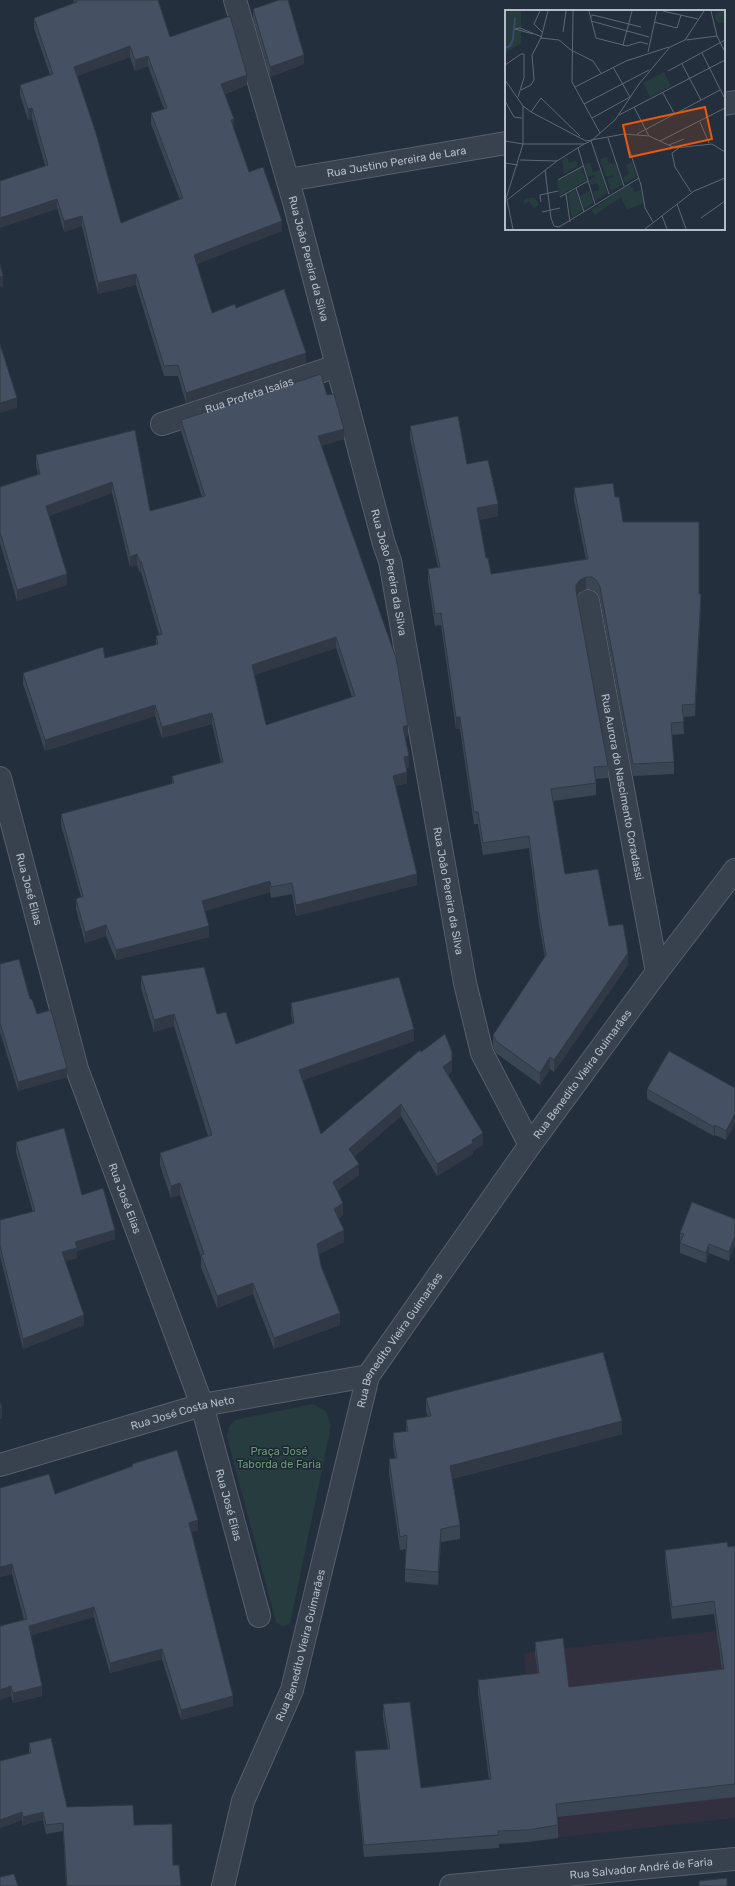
<svg xmlns="http://www.w3.org/2000/svg" width="735" height="1886" viewBox="0 0 735 1886" font-family="Rubik,sans-serif">
	<style>
		.medical { fill: #32303f }
		.green { fill: #263c3f }
		.lines { fill: none; stroke-linecap: round; stroke-linejoin: round }
		.minor-casing { stroke: #565f6c; stroke-width: 24 }
		.tertiary-casing { stroke: #565f6c; stroke-width: 24 }
		.minor { stroke: #38414e; stroke-width: 22 }
		.tertiary { stroke: #38414e; stroke-width: 22 }
		.wall { fill: #3b4654; fill-rule: evenodd }
		.shaded-wall { fill: #303945 }
		.building { fill: #455162; stroke: #303945; fill-rule: evenodd }
		.labels { text-anchor: middle; dominant-baseline: central; stroke-width: 3; stroke-linejoin: round; paint-order: stroke }
		.street-label { font-size: 11px; fill: #b4bcc9; stroke: #1d2633 }
		.park-label { font-size: 11px; fill: #6b9a76; stroke: #1d2633 }
		.inset-river { fill: none; stroke: #394c67; stroke-width: 2 }
		.inset-road { fill: none; stroke: #5e6776; stroke-width: 1 }
		.view { fill: #e8590c; fill-opacity: 0.15; stroke: #e8590c; stroke-width: 2 }
		.inset-edge { fill: none; stroke: #b4bcc9; stroke-width: 2 }
	</style>
	<rect width="100%" height="100%" fill="#242f3e"/>
	<path class="medical" d="M735 1629V1818L544 1839 524 1653Z"/>
	<path class="green" d="M313 1404 326 1411 331 1426 290 1624 282 1626 276 1622 227 1437 229 1427 235 1420Z"/>
	<g class="lines">
		<g class="minor-casing">
			<g id="minor">
				<path id="s1" d="M235 0 294 202 384 544 390 561 465 983 482 1053 530 1145"/>
				<path d="M724 104 735 102"/>
				<path id="s2" d="M288 180 506 143"/>
				<path id="s3" d="M162 424 337 366"/>
				<path id="s4" d="M588 601 657 972"/>
				<path id="s5" d="M0 778 77 1069 202 1405 259 1616"/>
				<path id="s6" d="M0 1465 202 1405 368 1376"/>
				<path id="s7" d="M451 1886 735 1859"/>
			</g>
		</g>
		<g class="tertiary-casing">
			<g id="tertiary">
				<path id="s8" d="M223 1886 243 1801 292 1690 368 1376 530 1145 657 972 735 870"/>
			</g>
		</g>
		<use href="#minor" class="minor"/>
		<use href="#tertiary" class="tertiary"/>
	</g>
	<path class="wall" d="M73 0H158L170 37 247 85 225 94 234 130 249 172 282 231 197 264 212 313 236 308 306 363 186 403 178 376H164L136 285 98 294 82 226 64 232 32 119 28 120 20 95V85L50 75 34 28V18L74 3ZM130 57 135 71 148 66 164 109 151 113V124L180 200 121 223 77 76Z
		M253 9 304 64 270 77 253 18Z
		M327 395 344 439 321 446 408 736 405 737 409 767 406 768 407 783 396 786 417 885 296 916 292 894 271 898 270 892 205 911 209 937 116 960 106 936 85 943 76 909V899L81 897 61 825V814L172 784V776L221 763 212 724 162 738 155 716 45 751 23 684V673L105 658 156 645V636L159 635 141 572 140 573 137 565 130 567 112 493 49 516 67 585 17 601 0 543V487L38 474 36 466V455L135 430 150 511 202 497 181 431V420ZM336 648 352 697 266 725 254 675Z
		M410 426 467 464 498 516 479 520 486 558 491 574 586 560 574 500V488L615 497 623 522 699 594 701 606 695 716 683 717 684 734 672 735 674 762V774L633 776 600 599 597 593 592 589H586L580 592 577 596 608 766V778L596 779V795L553 801 565 874 609 926 628 965 554 1072 550 1069 540 1085 496 1053 493 1047V1035L545 958 539 924 529 848 483 855 478 824H474L460 729H456L441 625 435 626 428 581V569L438 567 410 438Z
		M0 964 30 999 37 1014 67 1077 18 1091 0 1032Z
		M141 976 217 1014 236 1044 293 1023 291 1015V1003L414 1041 302 1080 321 1134 421 1052 452 1072 448 1075 483 1145 473 1151V1154L437 1176 401 1116 354 1157 359 1175 337 1191 343 1215 339 1218 344 1242 319 1254 321 1266 340 1325 274 1349 253 1294 217 1308 201 1267V1257L180 1195 171 1198 160 1165V1153L208 1136 174 1026 154 1032 141 988Z
		M735 1088 726 1140 715 1135 714 1136 647 1099V1089Z
		M16 1142 82 1195 115 1239 77 1251V1258L65 1261 84 1325 23 1349 0 1256V1220L33 1212 16 1152Z
		M735 1219 729 1261 709 1253 706 1263 680 1253V1233Z
		M426 1398 622 1434 452 1479 460 1525V1539L441 1542 438 1585 405 1582V1569L406 1549 400 1550 389 1473V1459L395 1458 393 1446V1433L406 1431V1420L428 1417 426 1411Z
		M132 1464 198 1530 191 1532 233 1706 181 1720 162 1659 110 1673 94 1617 31 1635 42 1696 13 1703 11 1696 0 1700 24 1620 12 1574 0 1577V1488L55 1494 132 1466Z
		M735 1546V1797L557 1817 558 1825V1838L528 1842 499 1844V1848L364 1857 355 1764V1751L388 1749 383 1717V1704L421 1788 489 1780 478 1693V1680L538 1673 535 1654V1642L569 1687 722 1670 714 1614 672 1619 665 1562V1550L728 1547Z
		M29 1743 67 1807 134 1825 173 1865 181 1886H66L63 1831 46 1834 43 1820 23 1825 22 1820 0 1828V1761L29 1753Z"/>
	<path class="shaded-wall" d="M130 46V57L74 77V67Z
		M304 55V64L270 77V67Z
		M148 56V66L135 71V60Z
		M247 75V85L221 95V84Z
		M32 108V119L28 120V109Z
		M234 119V130L231 120Z
		M57 199V209L0 228V218Z
		M82 216V226L64 232V221Z
		M282 221V231L194 265V255Z
		M136 274V285L98 294V283Z
		M3 276V286L0 287V277Z
		M306 353V363L186 403V393Z
		M17 398V408L0 413V403Z
		M344 429V439L318 447V436Z
		M112 482V493L46 517V506Z
		M498 504V516L477 520V508Z
		M137 554V565L130 567V557Z
		M141 561V572L140 573V562Z
		M67 574V585L17 601V590Z
		M586 577V589L580 592 576 597V603V585L580 580Z
		M701 594V606L695 716V704Z
		M336 637V648L252 676V665Z
		M155 705V716L45 751V740Z
		M212 713V724L162 738V727Z
		M456 717H460V729H456Z
		M408 725V736L403 738V727Z
		M409 756V767L404 768V757Z
		M407 772V783L393 787V776Z
		M417 874V885L296 916V905Z
		M270 881V892L202 912V901Z
		M106 925V936L85 943V932Z
		M209 926V937L116 960V950Z
		M628 953V965L554 1072V1060Z
		M174 1014V1026L154 1032V1020Z
		M414 1029V1041L299 1082V1070Z
		M550 1057V1069L540 1085V1073Z
		M452 1060V1072L443 1079V1067Z
		M67 1068V1077L18 1091V1082Z
		M401 1104V1116L349 1161V1149Z
		M735 1114V1124L726 1140V1131Z
		M715 1125V1135L714 1136V1127Z
		M483 1133V1145L473 1151V1154L437 1176V1164Z
		M359 1164V1175L333 1194V1182Z
		M180 1183V1195L171 1198V1186Z
		M343 1203V1215L334 1221V1209Z
		M115 1230V1239L77 1251V1258L62 1262V1252L75 1242Z
		M344 1230V1242L317 1255V1244Z
		M735 1236V1246L729 1261V1252Z
		M709 1244V1253L706 1263V1253Z
		M253 1283V1294L217 1308V1296Z
		M340 1313V1325L274 1349V1338Z
		M84 1315V1325L23 1349V1339Z
		M0 1408H2V1419H0Z
		M622 1421V1434L450 1479V1466Z
		M198 1520V1530L189 1533V1523Z
		M441 1529V1542L438 1585V1572Z
		M12 1564V1574L0 1577V1567Z
		M94 1607V1617L29 1636V1626Z
		M162 1649V1659L110 1673V1663Z
		M11 1686V1696L0 1700V1690Z
		M42 1686V1696L13 1703V1693Z
		M233 1696V1706L181 1720V1710Z
		M22 1812V1820L0 1828V1820Z
		M43 1812V1820L23 1825V1817Z"/>
	<path class="building" d="M77 0H158L170 37 230 16 247 75 221 84 234 119 231 120 249 172 263 167 282 221 194 255 212 313 235 304 236 308 284 289 306 353 186 393 178 365 164 366 136 274 98 283 82 216 64 221 57 199 0 218V181L48 165 32 108 28 109 20 85 53 74 34 18 77 2ZM130 46 135 60 148 56 167 108 151 113 183 198 121 223 95 130 74 67Z
		M279 0H288L304 55 270 67 253 9Z
		M0 264 3 276 0 277Z
		M0 344 17 398 0 403Z
		M321 374 327 395 334 394 344 429 318 436 396 658 408 725 403 727 409 756 404 757 407 772 393 776 417 874 296 905 292 883 271 887 270 881 202 901 209 926 116 950 106 925 85 932 76 899 83 896 61 814 174 783 172 776 223 762 212 713 162 727 155 705 45 740 23 673 103 647 105 658 158 644 156 636 162 634 141 561 140 562 137 554 130 557 112 482 46 506 67 574 17 590 0 532V487L40 474 36 455 135 430 150 511 205 496 181 420ZM336 637 355 696 266 725 252 665Z
		M458 416 467 464 488 460 498 504 477 508 486 558H488L491 574 588 559 574 488 613 483 615 497H619L623 522H699V594H701L695 704 682 705 684 722 671 723 674 762 633 764 600 587 597 581 592 577H586L580 580 576 585V591L608 766 594 767 596 783 551 789 565 874 598 869 609 926 623 924 628 953 554 1060 550 1057 540 1073 496 1041 493 1035 546 955 539 912 529 836 483 843 478 812H474L460 717H456L441 613 435 614 428 569 440 567 410 426Z
		M19 959 30 999H32L37 1014 51 1010 67 1068 18 1082 0 1023V964Z
		M204 967 217 1014 226 1012 236 1044 294 1023 291 1003 399 977 414 1029 299 1070 321 1134 420 1050 421 1052 445 1034 452 1052V1060L443 1067 483 1133 472 1140 473 1143 437 1164 401 1104 349 1149 359 1164 333 1182 343 1203 334 1209 344 1230 317 1244 321 1266 340 1313 274 1338 253 1283 217 1296 201 1255 204 1254 180 1183 171 1186 160 1153 212 1135 174 1014 154 1020 141 976Z
		M669 1051 735 1088V1114L726 1131 715 1125 714 1127 647 1089Z
		M64 1128 82 1195 103 1188 115 1230 75 1242 77 1248 62 1252 84 1315 23 1339 0 1246V1220L35 1211 16 1142Z
		M692 1202 735 1219V1236L729 1252 709 1244 706 1253 680 1243 684 1234 680 1233Z
		M603 1352 622 1421 450 1466 460 1525 441 1529 438 1572 405 1569 407 1535 400 1537 389 1459 397 1458 393 1433 408 1431 406 1420 431 1416 426 1398Z
		M0 1402 2 1408H0Z
		M177 1450 198 1520 189 1523 233 1696 181 1710 162 1649 110 1663 94 1607 29 1626 42 1686 13 1693 11 1686 0 1690V1626L27 1619 12 1564 0 1567V1488L49 1474 55 1494 133 1466 132 1464Z
		M727 1542 728 1547 735 1546V1784L556 1804 558 1825 528 1830 498 1831 499 1835 364 1845 355 1751 390 1749 383 1704 410 1702 421 1788 491 1779 478 1680 539 1673 535 1642 563 1638 569 1687 724 1669 714 1601 672 1607 665 1550Z
		M51 1738 67 1807 133 1805 134 1825 172 1824 173 1865H179L181 1886H67L63 1823 46 1825 43 1812 23 1817 22 1812 0 1820V1761L31 1753 29 1743Z
		M14 1874 18 1886H0V1877Z
		M727 1878V1886H699V1881Z"/>
	<g class="labels">
		<g class="street-label">
			<text stroke="none"><textPath href="#s2" startOffset="110">Rua Justino Pereira de Lara</textPath></text>
			<text stroke="none"><textPath href="#s1" startOffset="269">Rua João Pereira da Silva</textPath></text>
			<text stroke="none"><textPath href="#s3" startOffset="92">Rua Profeta Isaías</textPath></text>
			<text stroke="none"><textPath href="#s1" startOffset="593">Rua João Pereira da Silva</textPath></text>
			<text stroke="none"><textPath href="#s4" startOffset="189">Rua Aurora do Nascimento Coradassi</textPath></text>
			<text stroke="none"><textPath href="#s5" startOffset="115">Rua José Elias</textPath></text>
			<text stroke="none"><textPath href="#s1" startOffset="917">Rua João Pereira da Silva</textPath></text>
			<text stroke="none"><textPath href="#s8" startOffset="902">Rua Benedito Vieira Guimarães</textPath></text>
			<text stroke="none"><textPath href="#s5" startOffset="439">Rua José Elias</textPath></text>
			<text stroke="none"><textPath href="#s8" startOffset="578">Rua Benedito Vieira Guimarães</textPath></text>
			<text stroke="none"><textPath href="#s6" startOffset="190">Rua José Costa Neto</textPath></text>
			<text stroke="none"><textPath href="#s5" startOffset="763">Rua José Elias</textPath></text>
			<text stroke="none"><textPath href="#s8" startOffset="254">Rua Benedito Vieira Guimarães</textPath></text>
			<text stroke="none"><textPath href="#s7" startOffset="191">Rua Salvador André de Faria</textPath></text>
		</g>
		<g class="park-label">
			<text x="279" y="1451">Praça José<tspan x="279" dy="13">Taborda de Faria</tspan></text>
		</g>
	</g>
	<g transform="translate(505 10)">
		<rect width="220" height="220" fill="#242f3e"/>
		<path d="M0 1H16V33L0 43ZM210 7a6 6 0 1 1 12 0a6 6 0 1 1-12 0ZM159 62 166 76 145 87 138 73ZM62 147 64 153 71 150 73 156 59 164 57 150ZM102 147 104 154 110 153 117 175 106 181 102 169 108 167 107 165 101 167 95 149ZM85 152 88 162 95 160 102 183 91 190 88 182 94 180V177L92 173 86 175 84 170 90 167 89 165 83 167 79 155ZM127 152 131 167 120 173 118 167 124 164 121 155ZM76 157 81 170 54 186 52 172ZM125 174 130 182 136 180 138 193 122 200 116 187 90 205 86 200ZM70 180 77 200 67 208 63 184ZM84 180 88 193 79 199 75 186ZM24 188H30L34 195 29 198 24 191 19 195V190Z" fill="#263c3f"/>
		<path class="inset-river" d="M0 38 5 36 8 29 10 8"/>
		<path class="inset-road" d="M35 1 29 14 38 23M68 1 67 72 95 123M84 1 91 28 122 36 135 32 143 34M158 1 193 9M206 1 212 26 220 42M85 7 88 5 136 17M86 11 144 27M149 12 172 18 176 5M58 22 61 1M28 24 10 19 15 18 37 27M36 28 54 30 66 40 88 51 96 63M181 30 212 26M118 35 127 1M143 42 152 1M197 43 219 87M177 54 196 90M0 55 16 44H19V68L13 87M163 61 220 30M0 70 18 96 26 102 81 131 119 124 144 126 170 138 207 134 220 142M70 77 121 51 164 37M16 80 26 75 29 70 27 45 36 28 43 1M158 83 169 103M0 91 9 107 17 108M79 94 144 60M129 97 144 126M26 102 36 88 75 126M114 105 220 50M87 108 125 87 108 57M195 112 204 133M119 124 136 175 140 198 148 212M132 124 215 80M103 128 119 176M0 131 18 134V96M86 131 104 184M155 131 220 98M164 135 179 129M73 138 90 194M174 138 167 143 170 157 186 182M15 150 52 151M0 153 13 155M40 160 46 208 49 216 54 217M53 170 78 156M71 178 79 202M61 184 65 212M55 187 83 171M0 192 18 134H79L86 131 110 110 134 74 165 37 180 30 199 1M36 192 35 185 53 181M172 194 181 219M37 202 55 198M157 206 162 219M196 208 220 191M54 217 134 168M8 219 2 190 52 151 79 134M140 219 189 181 220 168"/>
		<path class="view" d="M200 97 207 129 125 147 118 115Z"/>
		<rect width="220" height="220" class="inset-edge"/>
	</g>
</svg>
